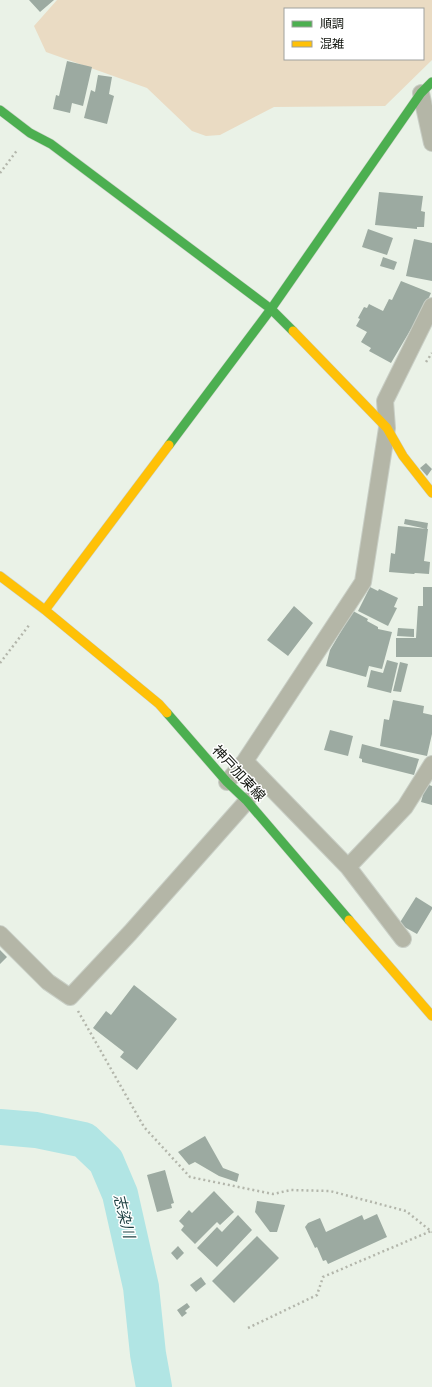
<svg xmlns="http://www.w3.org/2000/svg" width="432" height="1387" viewBox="0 0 432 1387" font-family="Raleway,'Noto Sans JP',sans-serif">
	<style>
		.green { fill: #eadbc3; fill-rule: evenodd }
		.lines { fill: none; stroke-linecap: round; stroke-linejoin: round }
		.river { stroke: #b1e5e4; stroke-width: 36 }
		.building { fill: #9caaa1 }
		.street-casing { stroke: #c8cec5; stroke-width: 18 }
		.fast-casing { stroke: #c8cec5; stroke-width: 10 }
		.slow-casing { stroke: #c8cec5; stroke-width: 10 }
		.path { stroke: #b3b6ab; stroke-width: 2.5; stroke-dasharray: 2 3; stroke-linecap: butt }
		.street { stroke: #b4b6a7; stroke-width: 16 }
		.fast { stroke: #4caf50; stroke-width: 9 }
		.slow { stroke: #ffc107; stroke-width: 9 }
		.labels { text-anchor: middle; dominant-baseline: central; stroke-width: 3; stroke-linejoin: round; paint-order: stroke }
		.street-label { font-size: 14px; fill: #10140d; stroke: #fff }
		.water-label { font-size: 15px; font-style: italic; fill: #1a3d3f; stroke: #fff }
	</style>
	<rect width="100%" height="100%" fill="#eaf2e7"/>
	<path class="green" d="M57 0H432V60L385 106 274 107 220 135 206 136 192 131 147 88 46 52 34 26ZM285 9H423V59H285Z"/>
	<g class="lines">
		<path class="river" d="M0 1127 36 1130 84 1140 106 1161 120 1194 141 1287 148 1354 154 1387"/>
	</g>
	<path class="building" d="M29 0H54L40 12Z
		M67 61 92 67 83 106 72 103 70 113 53 109 56 95 59 96Z
		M98 75 112 77 109 94 114 96 107 124 84 118 91 90 95 92Z
		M379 192 423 196 421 211 425 212 424 227H417V229L375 225Z
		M368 229 393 238 387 255 362 247Z
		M414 239 432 243V281L406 276Z
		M383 257 397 262 394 270 380 266Z
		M401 281 431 293 414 330 411 329 391 363 369 351 371 348 361 342 367 332 356 326 360 319 358 318 364 307 367 308 369 304 383 311 389 299 392 300Z
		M426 463 432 469 427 476 420 468Z
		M405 519 428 523 427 529 404 524Z
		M398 526 428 529 424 561 430 562 429 574 415 573 414 574 389 572 391 553 395 554Z
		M370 587 378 591 379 589 398 598 394 607 397 608 388 626 358 611Z
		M423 587H432V657H396V638H416L418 606H423Z
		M294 606 313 623 288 656 267 640Z
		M353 611 368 619 367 621 378 627V629L392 632 382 669 369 666 366 677 326 666 330 650Z
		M398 628 414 629V637L397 636Z
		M387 660 398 663 391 693 367 687 371 670 383 673Z
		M400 662 408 664 401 692 393 691Z
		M393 700 424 706 423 713 432 715V734L427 756 380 746 384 719 389 720Z
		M330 730 353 736 348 756 324 750Z
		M362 744 419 759 414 775 362 762V759L359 758Z
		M426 784 432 786V805L421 802Z
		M416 897 432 907V909L417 934 399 924Z
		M0 950 7 957 0 964Z
		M134 985 177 1019 137 1070 120 1057 124 1052 93 1028 106 1011 111 1015Z
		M205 1136 223 1168 239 1174 237 1182 219 1176 195 1162 189 1165 178 1152Z
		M165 1170 174 1203 171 1204 172 1208 157 1212 147 1175Z
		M214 1191 234 1212 220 1225 217 1222 195 1244 181 1230 184 1226 179 1221 189 1210 192 1213Z
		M257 1201 285 1205 277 1232H270L255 1212Z
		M377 1214 387 1237 328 1264 326 1260 323 1261 317 1247 315 1248 305 1227 308 1223 320 1218 326 1232 362 1215 364 1220Z
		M238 1215 252 1230 217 1267 197 1248 217 1227 222 1232Z
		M257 1236 279 1258 234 1303 212 1281Z
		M178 1246 184 1253 177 1260 171 1253Z
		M201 1277 206 1284 196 1292 190 1285Z
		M187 1303 190 1307 185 1311 187 1313 182 1317 177 1310Z"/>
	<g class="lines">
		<g class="street-casing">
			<path id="street" d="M421 93 432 143
				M245 761 348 867 403 939
				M227 782 245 761 363 582 387 428 385 401 432 306
				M348 867 405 807 432 764
				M0 934 48 982 70 997 130 933 247 801"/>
		</g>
		<g class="fast-casing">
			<path id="fast" d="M0 110 30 133 51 144 271 309 293 331
				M169 445 271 309 421 93 432 82
				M167 713 227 782 247 801 349 920"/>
		</g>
		<g class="slow-casing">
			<path id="slow" d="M293 331 387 428 403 456 432 493
				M0 576 45 610 159 704 167 713
				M45 610 169 445
				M349 920 432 1016"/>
		</g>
		<path class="path" d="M0 173 18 149
			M426 362 432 353
			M0 663 30 624
			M78 1011 144 1127 190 1177 273 1194 291 1190 330 1191 406 1211 432 1232
			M248 1328 317 1295 323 1277 431 1231"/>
		<use href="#street" class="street"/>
		<use href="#fast" class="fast"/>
		<use href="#slow" class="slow"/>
	</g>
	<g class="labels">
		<g class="street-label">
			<text transform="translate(239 773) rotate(47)">神戸加東線</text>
		</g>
		<g class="water-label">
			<text transform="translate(124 1216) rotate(76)">志染川</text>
		</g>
	</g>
	<rect x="284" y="8" width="140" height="52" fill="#ffffff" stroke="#9fa19e"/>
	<rect x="292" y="21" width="20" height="6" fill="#4caf50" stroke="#9fa19e"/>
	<text x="320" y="28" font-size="12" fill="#10140d">順調</text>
	<rect x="292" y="41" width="20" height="6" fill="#ffc107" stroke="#9fa19e"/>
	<text x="320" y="48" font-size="12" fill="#10140d">混雑</text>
</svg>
